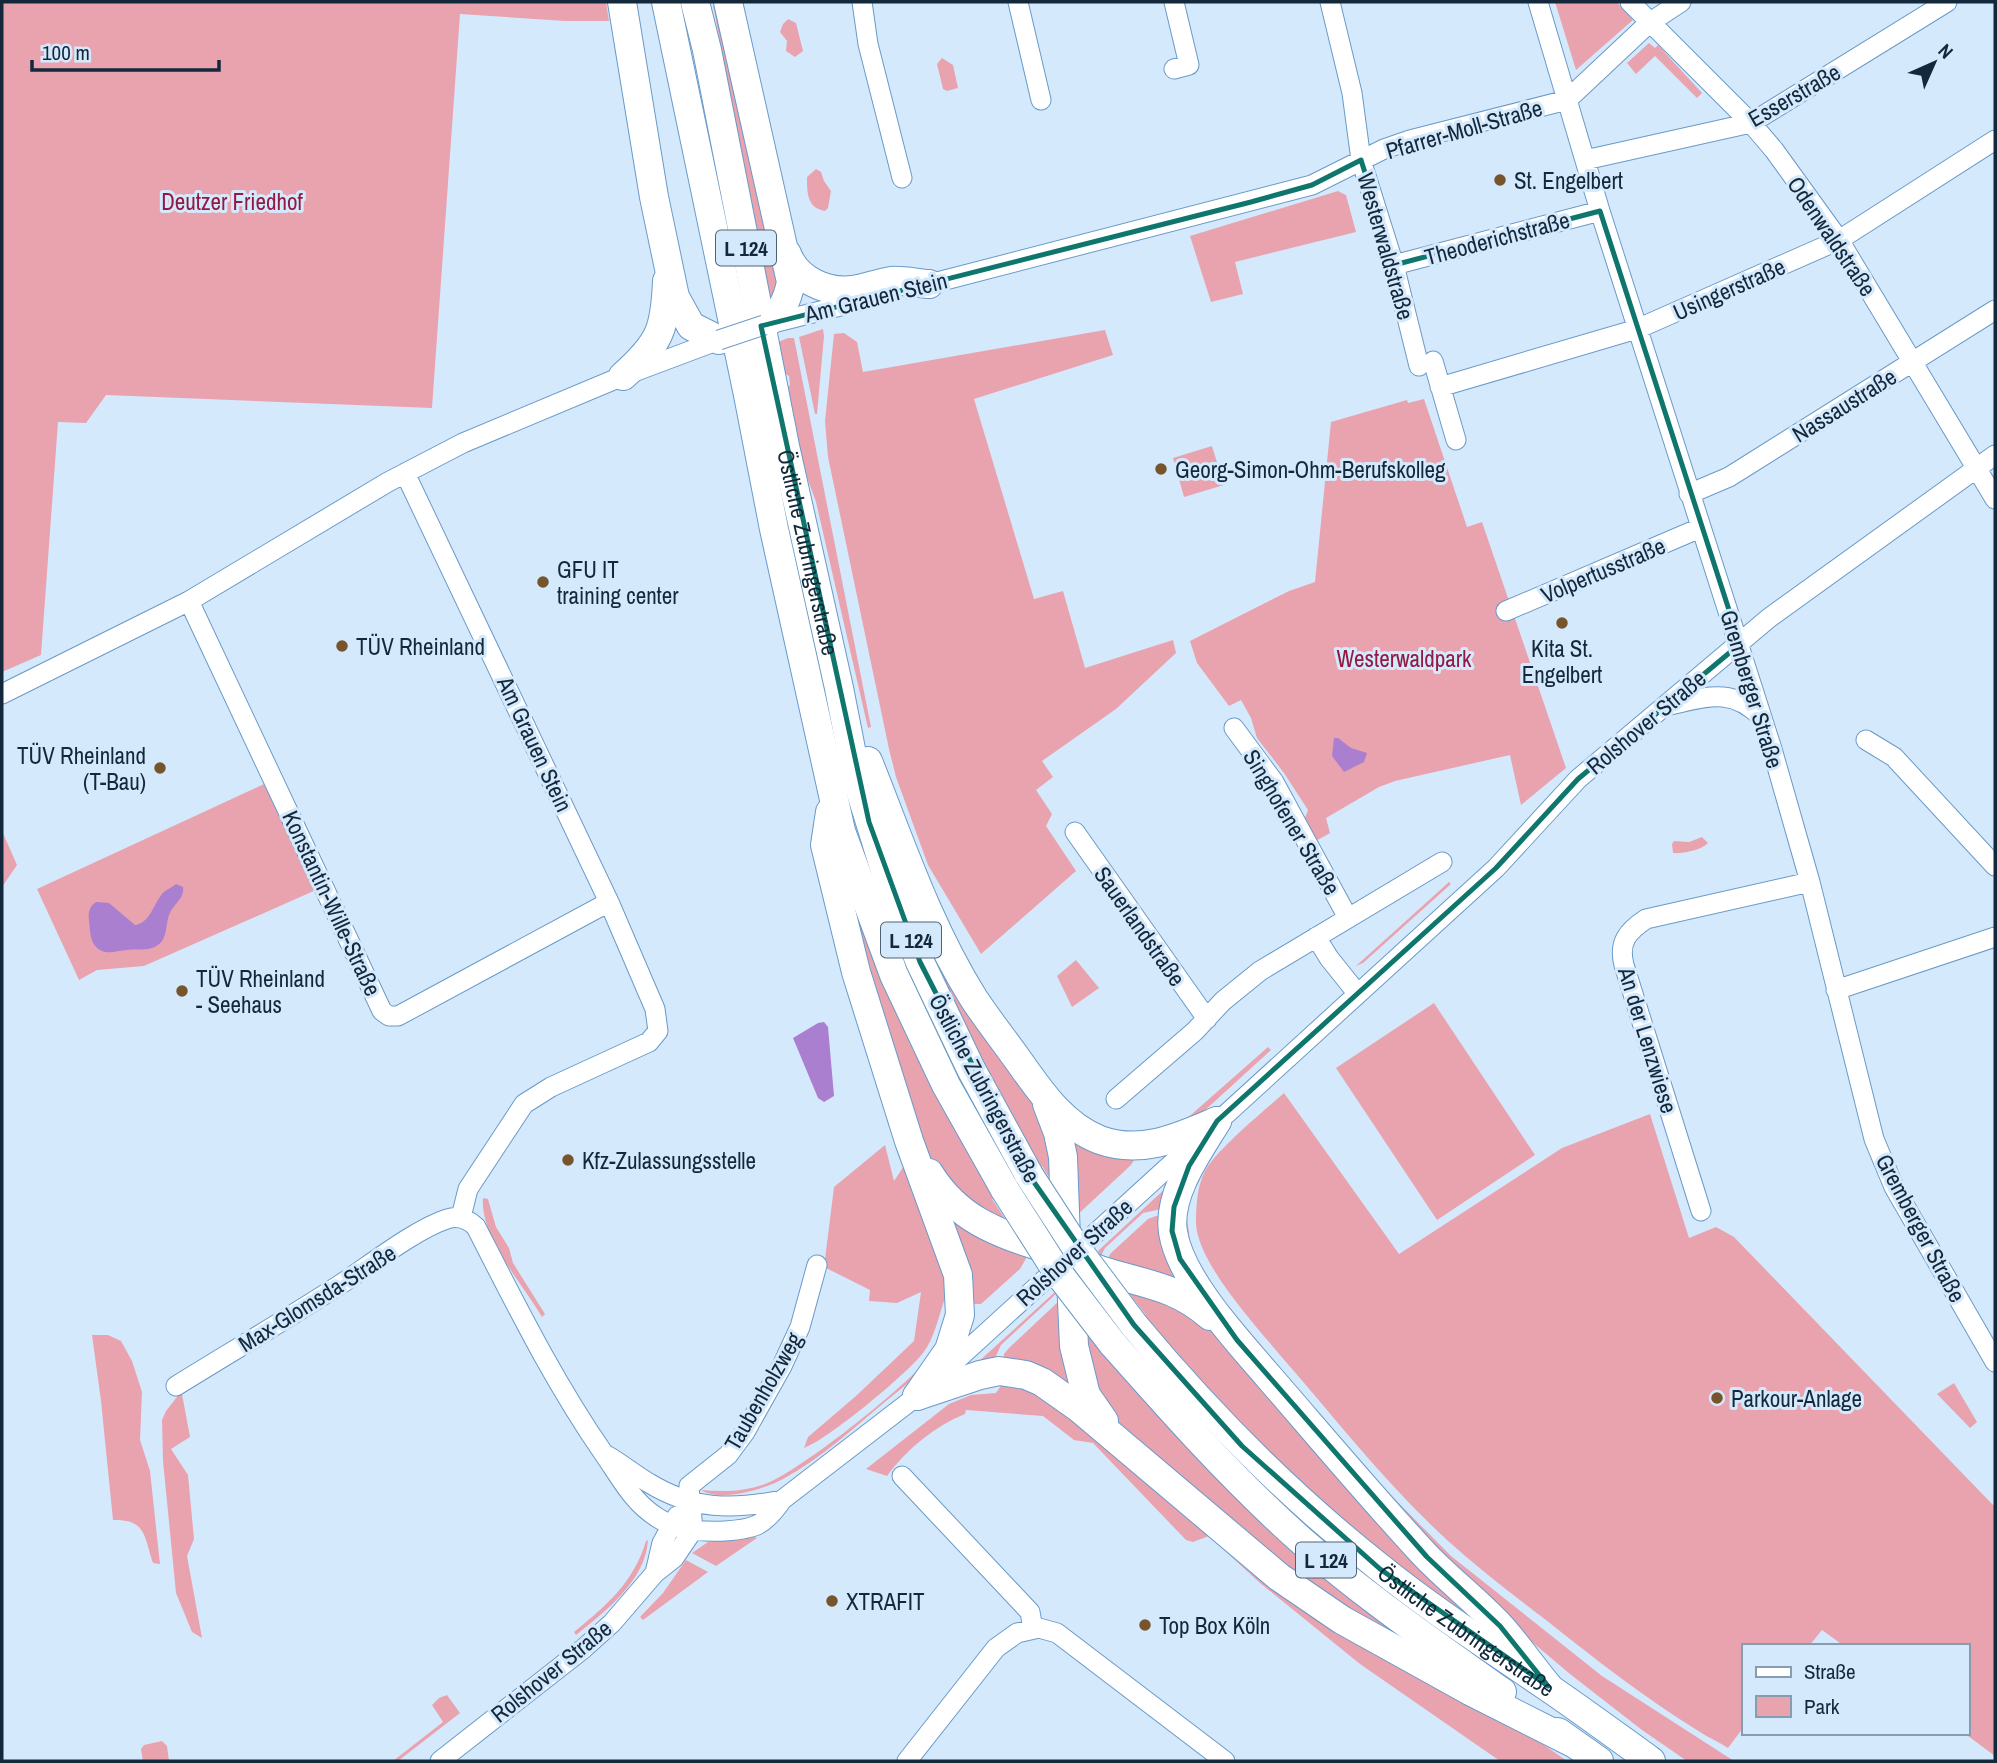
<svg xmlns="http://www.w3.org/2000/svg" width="1997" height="1763" viewBox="0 0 1997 1763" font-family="'Archivo Narrow',sans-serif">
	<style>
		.green { fill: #e9a3af }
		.water { fill: #ab7fd0 }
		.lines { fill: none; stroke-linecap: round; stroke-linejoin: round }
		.minor-casing { stroke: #699ac9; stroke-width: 21 }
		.highway-casing { stroke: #699ac9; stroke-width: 30 }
		.minor { stroke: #fff; stroke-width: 19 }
		.highway { stroke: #fff; stroke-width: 28 }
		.minor-bridge-casing { stroke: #699ac9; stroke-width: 21; stroke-linecap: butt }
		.highway-bridge-casing { stroke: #699ac9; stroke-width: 30; stroke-linecap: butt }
		.minor-bridge { stroke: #fff; stroke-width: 19 }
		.highway-bridge { stroke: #fff; stroke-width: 28 }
		.marked { fill: none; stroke: #0f766e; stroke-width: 5; stroke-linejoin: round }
		.poi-dot { fill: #76542c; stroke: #d5e9fd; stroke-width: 2.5 }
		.labels { text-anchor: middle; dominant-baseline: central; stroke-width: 6; stroke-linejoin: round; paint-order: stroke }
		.shield { fill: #d5e9fd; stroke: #4e6275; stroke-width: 2 }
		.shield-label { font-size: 21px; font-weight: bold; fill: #14283b }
		.street-label { font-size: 23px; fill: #14283b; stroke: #d5e9fd }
		.poi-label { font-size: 23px; fill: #14283b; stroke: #d5e9fd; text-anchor: start }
		.park-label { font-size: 23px; fill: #921a41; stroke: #d5e9fd }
	</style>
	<rect width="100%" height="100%" fill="#d5e9fd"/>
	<path class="green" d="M2 2H606L609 21H565L460 14 432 408 106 395 86 423 58 422 41 655 2 672Z
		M1555 2H1617L1633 20 1576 70Z
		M719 4 774 257 777 296 771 310 713 5Z
		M788 19 796 23 803 51 795 57 786 51 787 41 780 32 783 24Z
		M1649 43 1655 48 1658 45 1702 93 1697 98 1655 56 1636 74 1627 63Z
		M942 58 953 65 958 88 947 91 943 89 937 64Z
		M816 169 821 172 824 181 831 191 828 208 825 211C807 208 807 193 807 177Z
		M1338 191 1346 195 1356 232 1235 262 1243 294 1211 302 1190 236Z
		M823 329 824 336 817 414H815L799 337Z
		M1105 330 1113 355 974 399 1034 599 1063 591 1085 668 1173 640 1176 653 1116 709 1042 761 1053 777 1036 790 1052 814 1046 826 1076 871 981 954 928 865 896 777 889 749 828 457 825 421 834 334 844 333 857 342 863 372Z
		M788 338H794L871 727 868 728 816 502 804 469 787 388 790 385 789 376 784 373 778 342Z
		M1424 399 1467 527 1482 522 1566 768 1521 805 1510 755 1395 781 1379 787 1326 818 1330 833 1314 842 1303 823 1308 810 1284 773 1257 738 1251 718 1241 700 1229 706 1197 663 1190 641 1289 591 1315 582 1331 422 1407 400 1408 403Z
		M1212 446 1224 485 1184 497 1173 458Z
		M264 784 316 890 144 966 97 970 79 980 37 889Z
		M2 831 17 865 2 887Z
		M1702 837 1708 843C1702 850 1682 854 1673 853L1672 844 1674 841 1689 842Z
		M842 867 995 1196 992 1199 1011 1228 991 1220 930 1163 908 1112Z
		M1449 882 1451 884 1363 963 1356 966Z
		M907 890 1041 1110 1058 1192 1042 1166 1038 1168 947 995Z
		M1076 960 1099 988 1072 1007 1057 976Z
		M1434 1003 1535 1155 1437 1220 1336 1068Z
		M1268 1047 1271 1050 1202 1113 1184 1121Z
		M1284 1093 1399 1254 1562 1148 1650 1114 1689 1238 1716 1227 1734 1237 1993 1505 1995 1503V1756L1964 1733H1967V1646H1844L1822 1630 1809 1646H1743V1728L1728 1748C1719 1742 1709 1738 1700 1732 1646 1699 1595 1659 1546 1620 1512 1594 1478 1568 1447 1540 1385 1483 1335 1418 1280 1355 1255 1325 1197 1262 1196 1223 1196 1207 1197 1186 1205 1171 1218 1148 1263 1112 1284 1093Z
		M1071 1132 1134 1152V1160L1131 1165 1075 1217Z
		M885 1145 894 1181 908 1160 949 1288C940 1308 936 1337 923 1353 907 1374 827 1440 804 1448L808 1437 856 1396 914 1341 921 1292 897 1303 869 1301 870 1290 824 1267 834 1187Z
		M1169 1185 1166 1208 1143 1213 1105 1248 1101 1256 1098 1251Z
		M483 1198 488 1199 496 1227 509 1248 513 1263 545 1314 542 1317C523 1284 480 1238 483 1198Z
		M945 1203 1028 1255 1020 1269 981 1304H968Z
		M1156 1216H1165L1190 1288 1108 1259 1110 1254 1148 1219Z
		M1178 1216 1187 1219 1192 1255 1203 1275 1223 1300 1370 1474 1451 1556 1602 1676 1734 1761H1687L1642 1730 1570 1674 1500 1615 1457 1573 1359 1469 1211 1296 1185 1256 1178 1228Z
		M1120 1282 1194 1310 1513 1648C1448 1603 1385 1557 1325 1506 1259 1449 1201 1383 1144 1317L1146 1315Z
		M1055 1292 1056 1294 1001 1345 996 1356 995 1366 977 1363Z
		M1059 1301 1081 1392 1003 1366 1004 1354 1009 1348Z
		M951 1309H955C953 1329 944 1347 931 1362 918 1376 901 1389 886 1401 854 1428 820 1459 783 1479 764 1489 721 1503 701 1490 723 1492 744 1492 765 1484 798 1473 918 1378 936 1349 943 1338 942 1324 945 1312Z
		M1080 1325 1101 1352 1104 1350 1433 1657 1341 1611 1134 1443 1104 1408Z
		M92 1335H108L121 1341 132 1361 142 1392 140 1440 150 1471 160 1564 153 1563C144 1536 146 1519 113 1520L101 1401Z
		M1012 1379 1105 1439 1567 1761H1500L1360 1664 1260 1583 1209 1536 1193 1542 1186 1540 1093 1443 1074 1440 1043 1416 966 1410 965 1414C935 1426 906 1450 887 1476L866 1469 949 1404 971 1395 996 1393 1002 1384Z
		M1954 1383 1977 1422 1970 1428 1937 1394Z
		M180 1393 182 1394 190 1437 171 1449 188 1475 194 1539 187 1556 202 1638 192 1632 176 1593 163 1461 162 1420 166 1411Z
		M750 1535 757 1538 716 1566 692 1553 708 1542Z
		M648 1540C646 1580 605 1612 576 1635L574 1632C606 1606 634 1582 646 1541Z
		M686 1560 708 1572 643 1620 640 1617 663 1593Z
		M447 1695 460 1713 398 1761H393L443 1722 432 1705 439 1698Z
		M162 1741 167 1746 169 1761H143L141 1749 144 1745Z"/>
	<path class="water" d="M1334 738H1338L1351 748 1367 753 1364 762 1344 772 1332 756Z
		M176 884 183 887C185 899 173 904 169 915 166 923 167 934 162 941 152 953 139 948 127 950 116 951 105 956 96 947 90 941 90 929 89 921 88 913 89 907 96 902L109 903 135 925C150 923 153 905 162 894 166 889 172 888 176 884Z
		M824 1022 828 1027 834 1096 824 1102 818 1098 793 1038 818 1023Z"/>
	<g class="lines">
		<g class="minor-casing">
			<path id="minor" d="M862 2 868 44 902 178
				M1018 2 1041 100
				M1330 2 1352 93 1361 160 1394 265 1419 366
				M1538 2 1600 211 1772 749 1810 882 1874 1139 1894 1187 1995 1362
				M1630 2 1751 123 1774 150 1839 240 1995 499
				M1174 69 1189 65 1174 2
				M1585 160 1751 123 1947 2
				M1394 265 1600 211
				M918 287 1312 185 1384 149 1410 140 1567 100 1649 23 1681 2
				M765 325 872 298
				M1433 361 1456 440
				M1440 387 1637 329 1839 240 1995 140
				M405 473 609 902 655 1009 658 1031 649 1042 551 1087 524 1104 468 1189 461 1217
				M1689 494 1729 477 1995 310
				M189 601 382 1011 389 1016H398L609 902
				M1506 611 1700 528
				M2 694 189 601 388 482 463 443 623 376 719 340
				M1670 705C1707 697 1732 687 1761 717
				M1234 728 1274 782 1347 916
				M1866 740 1894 757 1995 866
				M1075 832 1207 1019
				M1316 937 1329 958 1357 993
				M1836 990 1995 937
				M1116 1099 1195 1031 1223 1001 1260 971 1442 862
				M1701 1211 1624 965C1618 942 1628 931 1646 919L1810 882
				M176 1386C231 1352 287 1319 341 1284 370 1265 416 1229 447 1219 459 1215 468 1219 476 1227 516 1305 554 1382 604 1454 620 1477 633 1503 658 1518 676 1530 704 1532 725 1531 755 1529 764 1526 782 1500L917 1396 1496 868 1578 779 1769 618 1995 455
				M608 1456C622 1464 635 1475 649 1483 693 1510 733 1510 782 1500
				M902 1476 1030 1612 1033 1629
				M655 1573 662 1543 677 1516
				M440 1761 583 1649 612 1623 655 1573 674 1558 693 1530 689 1486 728 1455 745 1432 782 1366 800 1327 817 1265
				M907 1761 996 1648 1017 1633 1039 1628 1057 1633 1225 1761"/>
		</g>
		<g class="highway-casing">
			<g id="highway">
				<path d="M622 2 654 197 675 297 691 326 719 340"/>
				<path d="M666 2 748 395 774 529 841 831 894 975 946 1085 1005 1190"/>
				<path id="s1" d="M695 2 707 50 785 446 839 688 857 780 892 893 920 962 971 1069 1029 1175"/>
				<path d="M728 2 791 282C787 302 781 313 764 325"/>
				<path d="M787 254C797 280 826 293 853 290 866 288 878 283 891 281 903 280 916 283 929 284"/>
				<path d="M623 376C660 343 665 330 667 281"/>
				<path d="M868 761C900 841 928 926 974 999 988 1020 1003 1039 1018 1060 1040 1091 1063 1126 1100 1140 1142 1155 1179 1137 1217 1121"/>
				<path d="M830 812 825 845 856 972 909 1141 958 1275 960 1315 949 1350 917 1396"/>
				<path d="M1047 1104 1058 1133 1063 1157 1066 1239"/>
				<path d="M1217 1121C1199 1151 1167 1194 1173 1232 1180 1279 1237 1340 1268 1376 1320 1436 1371 1497 1425 1555 1448 1579 1475 1600 1498 1624 1516 1643 1531 1666 1548 1686"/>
				<path d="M929 1173C963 1228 1011 1236 1068 1256 1080 1261 1091 1267 1103 1271 1144 1284 1176 1286 1210 1316"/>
				<path d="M1071 1279 1074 1346 1086 1395 1104 1421"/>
				<path id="s2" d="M1134 1325C1208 1414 1288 1495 1379 1567 1431 1609 1488 1646 1543 1684 1580 1709 1615 1735 1651 1761"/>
				<path d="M1112 1343C1173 1412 1234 1481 1303 1542 1366 1597 1435 1644 1502 1692"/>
				<path d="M917 1396 980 1375 999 1371 1026 1375 1042 1382 1079 1408 1279 1577 1342 1620 1470 1691 1571 1742"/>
				<path d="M1558 1732 1599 1761"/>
			</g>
		</g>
		<use href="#minor" class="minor"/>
		<use href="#highway" class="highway"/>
		<g class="minor-bridge-casing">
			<path id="minor-bridge" d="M719 340 764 325"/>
		</g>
		<g class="highway-bridge-casing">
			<path id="highway-bridge" d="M1029 1175 1077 1249 1134 1325
				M1005 1190 1056 1270 1112 1343"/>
		</g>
		<use href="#minor-bridge" class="minor-bridge"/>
		<use href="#highway-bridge" class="highway-bridge"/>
	</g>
	<path class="marked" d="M1361 160 1394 265 1600 211 1740 644 1578 779 1496 868 1217 1121 1189 1166 1174 1207 1172 1231 1180 1259 1237 1340 1427 1557 1500 1626 1548 1686 1380 1569 1242 1446 1134 1325 1029 1175 920 962 869 822 761 326 1251 202 1312 185Z"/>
	<g class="poi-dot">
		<circle cx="1500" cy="180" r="7"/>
		<circle cx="1161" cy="469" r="7"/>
		<circle cx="543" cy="582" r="7"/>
		<circle cx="1562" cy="623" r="7"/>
		<circle cx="342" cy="646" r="7"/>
		<circle cx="160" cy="768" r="7"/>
		<circle cx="182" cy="991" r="7"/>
		<circle cx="568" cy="1160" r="7"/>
		<circle cx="1717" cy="1398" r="7"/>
		<circle cx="832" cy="1601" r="7"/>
		<circle cx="1145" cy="1625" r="7"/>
	</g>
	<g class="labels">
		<g class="shield">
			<rect x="716" y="230.5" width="60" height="35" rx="5"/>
			<rect x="881" y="922.5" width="60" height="35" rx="5"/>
			<rect x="1296" y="1542.5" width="60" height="35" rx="5"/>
		</g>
		<g class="shield-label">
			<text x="746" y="248">L 124</text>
			<text x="911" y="940">L 124</text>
			<text x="1326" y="1560">L 124</text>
		</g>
		<g class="street-label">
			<text transform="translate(1794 95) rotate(-30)">Esserstraße</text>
			<text transform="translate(1464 129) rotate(-16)">Pfarrer-Moll-Straße</text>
			<text transform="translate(1832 236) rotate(56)">Odenwaldstraße</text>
			<text transform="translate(1497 238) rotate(-15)">Theoderichstraße</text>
			<text transform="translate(1386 246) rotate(74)">Westerwaldstraße</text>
			<text transform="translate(1729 289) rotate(-24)">Usingerstraße</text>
			<text transform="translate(876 297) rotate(-14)">Am Grauen Stein</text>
			<text transform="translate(1844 405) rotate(-32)">Nassaustraße</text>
			<text stroke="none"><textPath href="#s1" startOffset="562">Östliche Zubringerstraße</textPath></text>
			<text transform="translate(1603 570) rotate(-23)">Volpertusstraße</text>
			<text transform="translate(1752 689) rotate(73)">Gremberger Straße</text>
			<text transform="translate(1646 722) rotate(-40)">Rolshover Straße</text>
			<text transform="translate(535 744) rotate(65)">Am Grauen Stein</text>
			<text transform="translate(1292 822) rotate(59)">Singhofener Straße</text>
			<text transform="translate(332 903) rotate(65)">Konstantin-Wille-Straße</text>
			<text transform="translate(1140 926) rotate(55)">Sauerlandstraße</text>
			<text transform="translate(1648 1040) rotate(73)">An der Lenzwiese</text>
			<text transform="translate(985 1088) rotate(62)">Östliche Zubringerstraße</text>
			<text transform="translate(1921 1228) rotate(62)">Gremberger Straße</text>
			<text transform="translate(1074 1252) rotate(-42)">Rolshover Straße</text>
			<text transform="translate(317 1298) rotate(-32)">Max-Glomsda-Straße</text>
			<text transform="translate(763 1391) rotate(-60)">Taubenholzweg</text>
			<text stroke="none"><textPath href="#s2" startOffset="453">Östliche Zubringerstraße</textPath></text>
			<text transform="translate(551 1671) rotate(-39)">Rolshover Straße</text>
		</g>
		<g class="poi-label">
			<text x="1514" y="180">St. Engelbert</text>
			<text x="1175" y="469">Georg-Simon-Ohm-Berufskolleg</text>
			<text x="557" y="569">GFU IT<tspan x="557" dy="26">training center</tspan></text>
			<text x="356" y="646">TÜV Rheinland</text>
			<text x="1562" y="648" text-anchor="middle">Kita St.<tspan x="1562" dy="26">Engelbert</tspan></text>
			<text x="146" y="755" text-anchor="end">TÜV Rheinland<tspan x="146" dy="26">(T-Bau)</tspan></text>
			<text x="196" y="978">TÜV Rheinland<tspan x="196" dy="26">- Seehaus</tspan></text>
			<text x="582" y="1160">Kfz-Zulassungsstelle</text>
			<text x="1731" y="1398">Parkour-Anlage</text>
			<text x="846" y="1601">XTRAFIT</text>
			<text x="1159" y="1625">Top Box Köln</text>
		</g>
		<g class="park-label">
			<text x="232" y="201">Deutzer Friedhof</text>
			<text x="1404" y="658">Westerwaldpark</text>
		</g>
	</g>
	<rect width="1997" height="1763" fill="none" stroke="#14283b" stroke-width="7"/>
	<rect x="1742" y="1644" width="228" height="91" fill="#d5e9fd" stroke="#889caf" stroke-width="2"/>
	<rect x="1756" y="1667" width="35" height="10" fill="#ffffff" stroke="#889caf" stroke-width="2"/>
	<text x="1804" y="1679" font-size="21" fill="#14283b">Straße</text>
	<rect x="1756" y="1696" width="35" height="21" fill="#e9a3af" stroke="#889caf" stroke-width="2"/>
	<text x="1804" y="1714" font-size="21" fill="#14283b">Park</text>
	<g transform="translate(1934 63) rotate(45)" stroke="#d5e9fd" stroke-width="5" paint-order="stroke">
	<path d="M0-5L12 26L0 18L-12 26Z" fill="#14283b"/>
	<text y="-10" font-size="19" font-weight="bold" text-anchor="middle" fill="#14283b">N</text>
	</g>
	<path d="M32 60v10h187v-10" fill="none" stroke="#14283b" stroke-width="3.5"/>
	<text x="42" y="60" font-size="21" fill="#14283b" stroke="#d5e9fd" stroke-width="5" paint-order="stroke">100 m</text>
</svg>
